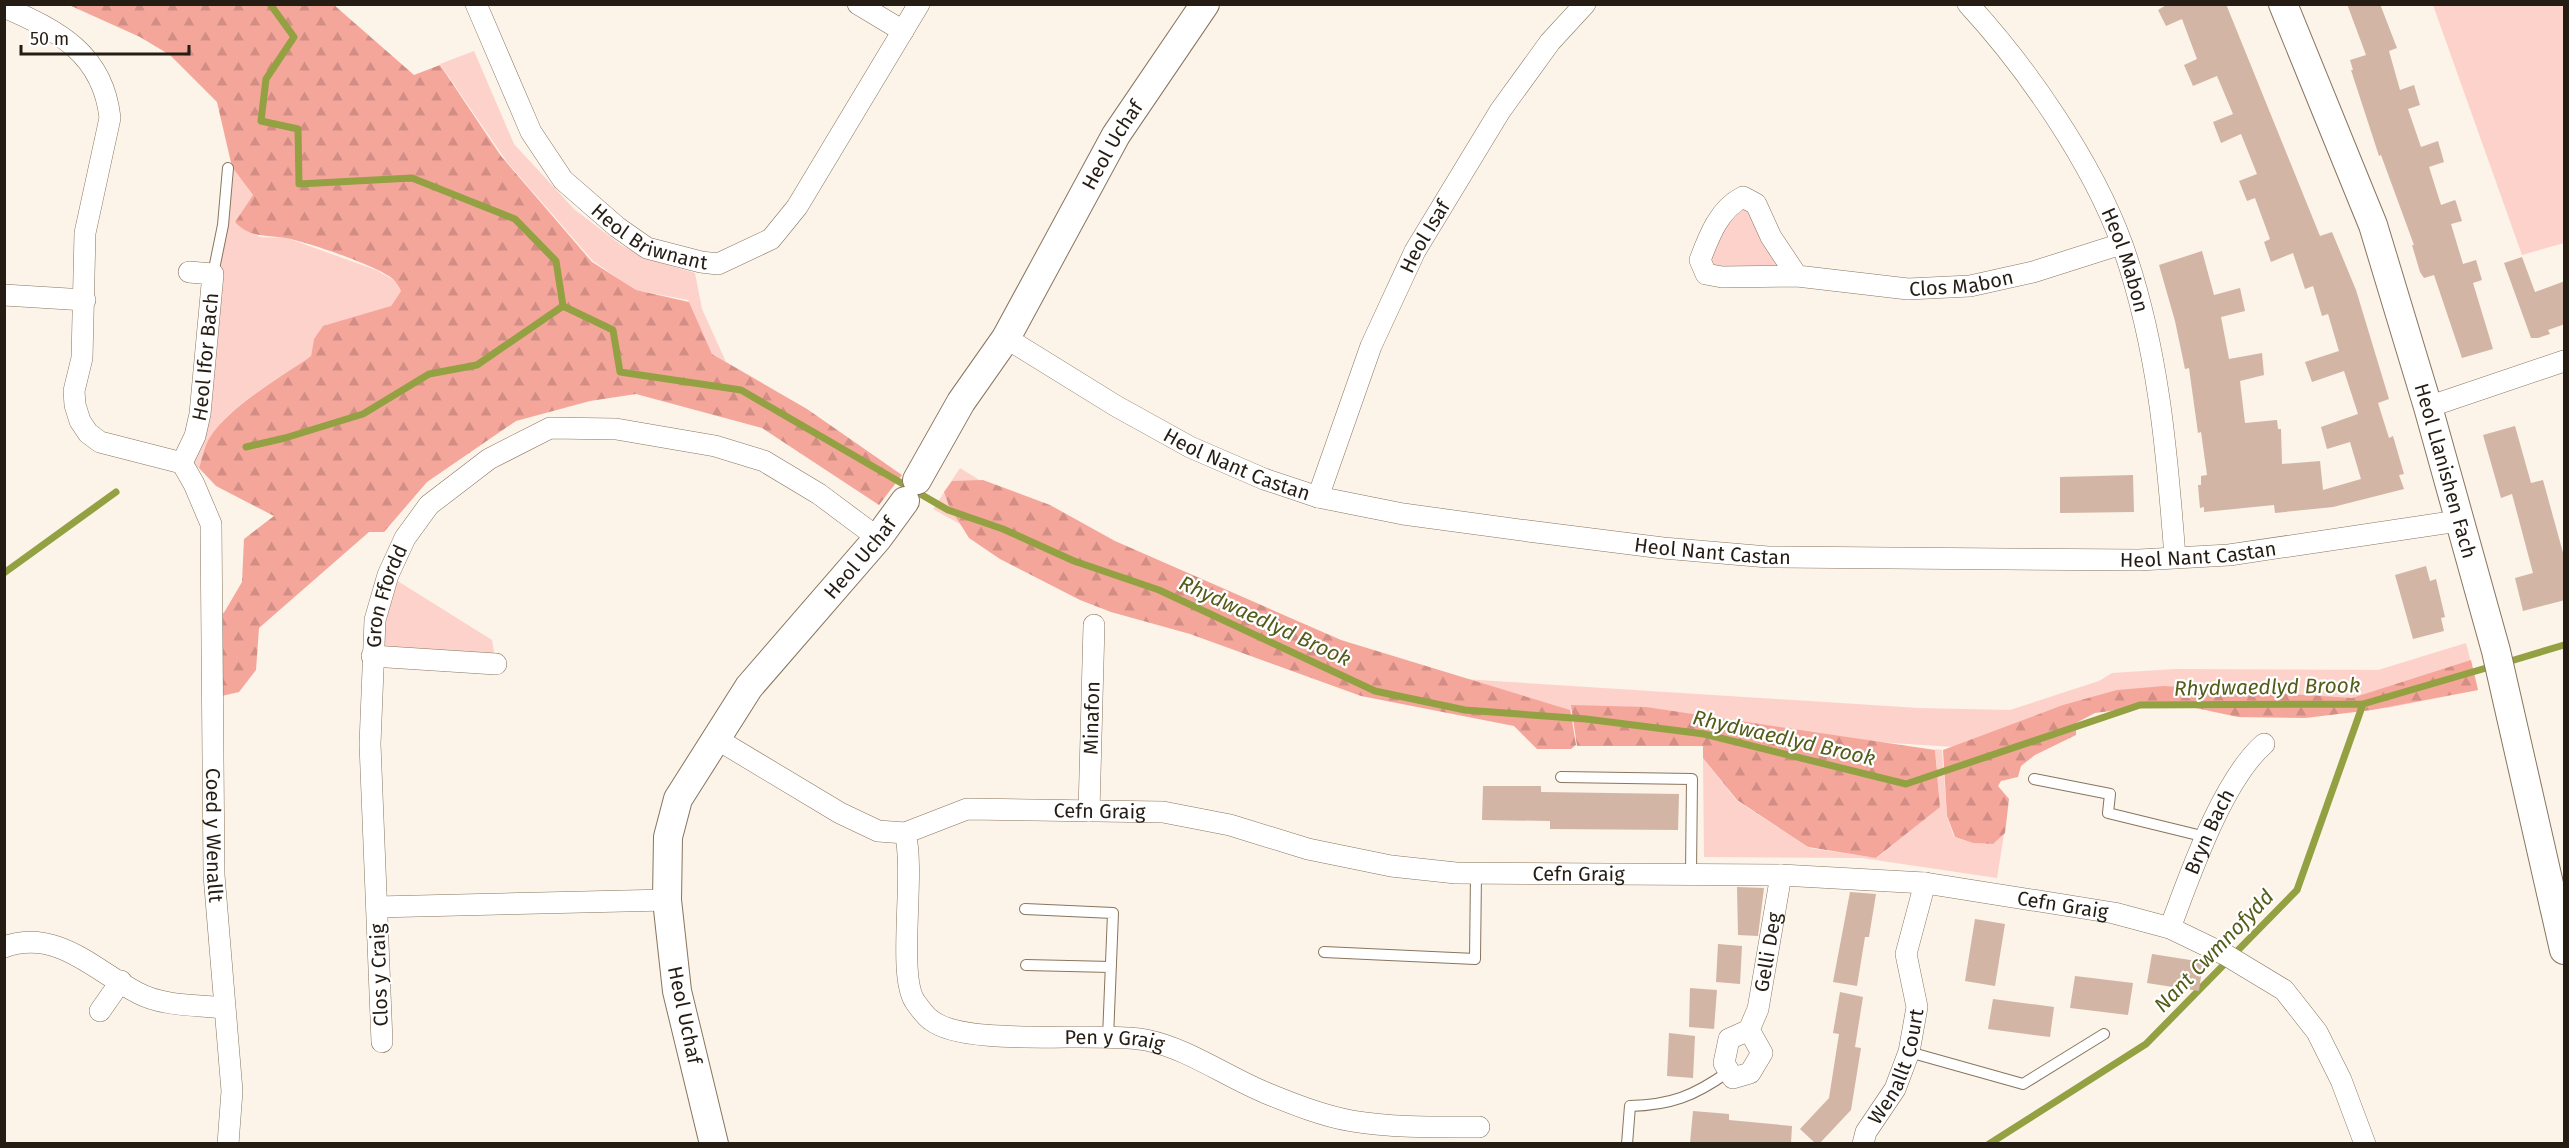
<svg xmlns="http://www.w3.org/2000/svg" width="2569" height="1148" viewBox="0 0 2569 1148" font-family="'Fira Sans',sans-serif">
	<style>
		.green { fill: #fdd2cb }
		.forest { fill: url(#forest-firs) }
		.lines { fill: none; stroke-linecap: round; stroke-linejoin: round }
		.stream { stroke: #93a143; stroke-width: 7 }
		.building { fill: #d2b5a5 }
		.lane-casing { stroke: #88755f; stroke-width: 12 }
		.street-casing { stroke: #88755f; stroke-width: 22 }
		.secondary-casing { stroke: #88755f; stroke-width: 30 }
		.lane { stroke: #fff; stroke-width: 10 }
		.street { stroke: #fff; stroke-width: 21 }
		.secondary { stroke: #fff; stroke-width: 28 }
		.labels { text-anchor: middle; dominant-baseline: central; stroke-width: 4.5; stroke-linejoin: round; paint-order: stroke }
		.street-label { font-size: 20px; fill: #251d14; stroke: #fff }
		.water-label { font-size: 21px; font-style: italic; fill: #535c19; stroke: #fff }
	</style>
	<defs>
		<pattern id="forest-firs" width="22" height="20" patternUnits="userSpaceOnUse" patternTransform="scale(1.5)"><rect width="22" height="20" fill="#f5a69b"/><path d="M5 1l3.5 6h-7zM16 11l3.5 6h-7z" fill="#d28e85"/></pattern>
	</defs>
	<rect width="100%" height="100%" fill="#fcf3e9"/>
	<path class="green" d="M2433 5H2564V243L2522 255Z
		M474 51 514 144 574 209 621 245 651 260 695 273 702 309 726 362 712 354 688 300 635 290 593 261 507 162 440 64Z
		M232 167 253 195 235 222 260 237 287 238 376 270 394 280 401 291 391 306 314 340 311 356C280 378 230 405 210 437 204 446 202 459 199 468L182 463Z
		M1743 197 1797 276 1706 274 1710 233Z
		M960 468 1048 523 1329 641 1447 678 1919 708 2010 710 2099 681 2112 673 2175 669 2378 670 2466 643 2478 690 2387 708 2338 710 2154 696 1954 747 1846 740 1571 710 1576 745H1552L1547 709 1008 551 933 509Z
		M388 575 492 640 496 664 372 656Z
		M1935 749 1942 750 1947 817 1954 837 1973 843 1992 844 2004 834 1997 878 1862 858 1704 857 1703 758 1736 800 1809 848 1877 858 1940 806Z"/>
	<path class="forest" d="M69 5H334L414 75 440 65 501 156 592 262 636 290 689 302 712 354 807 409 902 475 879 505 762 428 636 394 590 401 516 421 427 482 384 532H369L259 628 256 670 239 692 213 698 212 627 225 611 242 582 244 539 274 516 216 486 199 468C202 459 204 446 210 437 231 405 280 378 311 356L314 339 323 326 391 306 401 291C399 287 396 282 393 279 378 266 307 242 286 238 266 235 250 238 235 222L253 195 232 167 217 102 170 55 140 37Z
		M983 480 1050 505 1115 541 1341 640 1570 710 1576 745 1571 749H1537L1514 726 1361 696 1190 634 1111 612 1080 600 1000 559 969 538 949 506 944 492 952 481Z
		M2471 660 2478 690 2372 710 2305 718 2238 717 2172 703 2095 713 2076 723V735L2035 755 2021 766 2018 777 2001 781 1998 786 2009 799 2005 833 1993 844 1973 843 1955 837 1947 816 1943 750 2063 705 2117 690 2164 686 2352 698Z
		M1571 705 1646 707 1935 750 1940 807 1876 858 1808 847 1737 800 1703 758V746H1577Z"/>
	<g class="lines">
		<path class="stream" d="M270 4 294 37 266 79 261 121 298 129 299 184 412 178 515 219 556 261 563 306 613 330 620 372 741 390 948 510 1003 529 1074 561 1159 590 1375 691 1465 710 1586 719 1704 734 1906 784 2140 705 2363 704 2493 666
			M246 447 285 438 363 414 429 374 477 365 563 306
			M4 573 116 492
			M2504 663 2564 645
			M1989 1144 2146 1044 2297 890 2363 704"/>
	</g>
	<path class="building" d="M2168 4H2226L2320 236 2332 232 2356 290 2389 399 2378 403 2389 438 2393 436 2404 474 2399 475 2404 489 2333 507 2275 513 2274 505 2204 512V507L2200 508 2198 485H2201V476L2207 475 2201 432 2198 433 2189 368 2185 369 2175 321 2159 265 2202 251 2214 295 2240 288 2245 311 2221 317 2229 359 2262 353 2264 375 2240 381 2245 423 2277 420 2278 429H2281L2282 464 2320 461 2323 490 2361 479 2350 442 2327 449 2321 427 2358 414 2344 371 2312 382 2305 362 2339 351 2328 314 2322 316 2313 286 2305 289 2293 253 2271 262 2264 242 2270 239 2255 198 2247 201 2239 181 2257 174 2241 134 2221 143 2213 122 2233 114 2217 76 2193 86 2184 65 2197 59 2182 19 2166 26 2158 10Z
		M2347 4H2380L2397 48 2389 51 2400 90 2414 85 2420 105 2408 109 2421 147 2438 141 2444 162 2429 167 2441 205 2455 200 2456 202 2462 221 2451 224 2463 264 2476 260 2482 280 2473 283 2493 349 2462 358 2434 275 2424 278 2420 272 2412 245H2414L2381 155 2379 156 2351 70H2353L2350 60 2366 55Z
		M2522 257 2535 292 2565 281V324L2548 330 2550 334 2538 338H2531L2504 263Z
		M2515 426 2531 483 2543 480 2565 560V600L2523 611 2515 578 2533 573 2512 494 2501 498 2483 435Z
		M2133 475 2134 512 2060 513V477Z
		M2426 566 2430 581 2436 579 2445 617 2441 618 2444 631 2413 639 2395 575Z
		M1483 786H1541V792L1679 794 1678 830 1550 829V821L1482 820Z
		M1737 887 1764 888 1758 936 1738 935Z
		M1850 892 1876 894 1869 937H1865L1857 986 1833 982Z
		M1975 919 2005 924 1995 986 1965 981Z
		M1718 944 1742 946 1740 984 1716 982Z
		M2152 954 2203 962 2199 991 2147 983Z
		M2075 976 2133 983 2128 1015 2070 1008Z
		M1690 988 1717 990 1714 1029 1689 1027Z
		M1840 992 1863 997 1855 1047 1861 1048 1851 1110 1820 1143H1815L1800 1129 1829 1098 1839 1034 1833 1033Z
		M1993 999 2054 1007 2050 1037 1988 1029Z
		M1669 1033 1695 1036 1693 1078 1667 1076Z
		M1693 1111 1729 1114V1120L1792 1126 1791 1143H1690Z"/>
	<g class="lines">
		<g class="lane-casing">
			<path id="lane" d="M213 274 223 225 228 168
				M1561 777 1692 779 1691 873
				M2034 779 2110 794 2108 813 2206 837
				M1025 909 1113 913 1108 1038
				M1324 952 1475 959 1476 873
				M1026 965 1111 967
				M1909 1052 2023 1084 2104 1034
				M1627 1144 1630 1106C1671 1105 1694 1096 1728 1072"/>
		</g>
		<g class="street-casing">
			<g id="street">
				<path id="s1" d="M476 4 531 132 563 180 617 227 647 248 701 262 718 264 771 239 797 207 919 4"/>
				<path d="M858 4 903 31"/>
				<path id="s2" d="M1968 4C2027 68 2092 162 2122 244 2158 345 2167 451 2175 557"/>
				<path id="s3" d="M4 7C59 31 103 54 110 118L85 233 82 358 74 391 75 405 80 421 88 433 100 442 182 463 194 484 211 524 214 875 232 1091 228 1144"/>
				<path id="s4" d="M1797 276 1771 237 1756 204 1743 197C1719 209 1709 236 1700 260L1706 274 1722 277 1797 276 1908 289 1970 286 2033 272 2121 244"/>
				<path d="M4 295 85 300"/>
				<path id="s5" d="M1006 338 1116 406 1190 447 1264 479 1318 497 1403 514 1528 531 1663 548 1768 557 2139 560 2229 555 2458 521"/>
				<path d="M2428 407 2564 361"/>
				<path id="s6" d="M182 463 195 436 200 414 213 274 189 272"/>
				<path id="s7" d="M1318 497 1371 346 1415 251 1500 111 1550 42 1585 4"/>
				<path d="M372 656 496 664"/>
				<path id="s8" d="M715 738 840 813 878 831 905 833 967 809 1163 812 1230 825 1308 849 1391 866 1456 873 1781 875 1925 883 2114 913 2170 928 2226 955 2284 990 2317 1032 2341 1080 2365 1144"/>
				<path id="s9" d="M1089 811 1094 625"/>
				<path id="s10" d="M905 833C916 873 896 978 916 1003 920 1008 925 1016 931 1020 966 1048 1096 1031 1146 1040 1189 1049 1225 1076 1266 1093 1293 1104 1323 1116 1352 1121 1394 1128 1436 1127 1479 1127"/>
				<path d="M377 907 667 900"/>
				<path id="s11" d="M2170 928C2190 875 2222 781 2264 744"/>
				<path d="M4 947C58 928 95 971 138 993 162 1006 197 1005 224 1008"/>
				<path d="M100 1011 121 981"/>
				<path id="s12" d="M1749 1030 1762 1053 1750 1073 1733 1078 1724 1063 1729 1039 1749 1030 1758 1009 1781 875"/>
				<path id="s13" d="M382 1042 370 744 375 620 388 575 405 538 429 505 489 459 550 428 616 429 715 446 764 461 819 494 878 538"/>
				<path id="s14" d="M1863 1144 1866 1132 1895 1089 1909 1052 1917 1007 1906 954 1925 883"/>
			</g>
		</g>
		<g class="secondary-casing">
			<g id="secondary">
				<path id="s15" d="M2283 4 2373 225 2428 407 2496 651 2564 950"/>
				<path id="s16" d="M917 480 961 402 1006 338 1116 135 1205 4"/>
				<path id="s17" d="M714 1144 677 991 667 900 668 837 678 799 749 687 878 538 905 501"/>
			</g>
		</g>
		<use href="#lane" class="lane"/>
		<use href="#street" class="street"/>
		<use href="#secondary" class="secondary"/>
	</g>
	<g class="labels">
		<g class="street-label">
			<text stroke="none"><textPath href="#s16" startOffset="388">Heol Uchaf</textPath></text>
			<text stroke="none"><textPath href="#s1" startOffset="303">Heol Briwnant</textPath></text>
			<text stroke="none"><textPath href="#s7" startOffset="282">Heol Isaf</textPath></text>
			<text stroke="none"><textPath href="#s2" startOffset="303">Heol Mabon</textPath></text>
			<text stroke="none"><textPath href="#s4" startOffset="448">Clos Mabon</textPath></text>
			<text stroke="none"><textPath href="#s6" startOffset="110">Heol Ifor Bach</textPath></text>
			<text stroke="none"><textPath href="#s5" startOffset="264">Heol Nant Castan</textPath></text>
			<text stroke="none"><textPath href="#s15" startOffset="495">Heol Llanishen Fach</textPath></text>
			<text stroke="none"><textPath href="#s5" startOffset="750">Heol Nant Castan</textPath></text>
			<text stroke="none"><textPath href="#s5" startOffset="1236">Heol Nant Castan</textPath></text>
			<text stroke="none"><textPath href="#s17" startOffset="654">Heol Uchaf</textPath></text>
			<text stroke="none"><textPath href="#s13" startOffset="448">Gron Ffordd</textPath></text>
			<text stroke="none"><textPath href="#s9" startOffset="93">Minafon</textPath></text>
			<text stroke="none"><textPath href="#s8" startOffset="414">Cefn Graig</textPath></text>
			<text stroke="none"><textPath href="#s11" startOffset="104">Bryn Bach</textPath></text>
			<text stroke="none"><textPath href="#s3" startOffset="963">Coed y Wenallt</textPath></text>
			<text stroke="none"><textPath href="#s8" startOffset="900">Cefn Graig</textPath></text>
			<text stroke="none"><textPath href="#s8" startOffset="1386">Cefn Graig</textPath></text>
			<text stroke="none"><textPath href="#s12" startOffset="212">Gelli Deg</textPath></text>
			<text transform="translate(379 975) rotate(-92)">Clos y Craig</text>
			<text transform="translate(685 1015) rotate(78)">Heol Uchaf</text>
			<text stroke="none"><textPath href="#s10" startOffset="381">Pen y Graig</textPath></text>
			<text stroke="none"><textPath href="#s14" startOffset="86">Wenallt Court</textPath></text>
		</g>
		<g class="water-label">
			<text transform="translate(1265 621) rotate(25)">Rhydwaedlyd Brook</text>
			<text transform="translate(2267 687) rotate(-1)">Rhydwaedlyd Brook</text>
			<text transform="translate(1784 738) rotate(13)">Rhydwaedlyd Brook</text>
			<text transform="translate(2214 951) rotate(-46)">Nant Cwmnofydd</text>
		</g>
	</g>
	<rect width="2569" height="1148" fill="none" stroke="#251d14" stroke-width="12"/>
	<path d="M21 45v9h168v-9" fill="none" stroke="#251d14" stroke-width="3"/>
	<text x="30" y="45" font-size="18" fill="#251d14" stroke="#ffffff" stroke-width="4.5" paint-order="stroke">50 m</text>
</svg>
